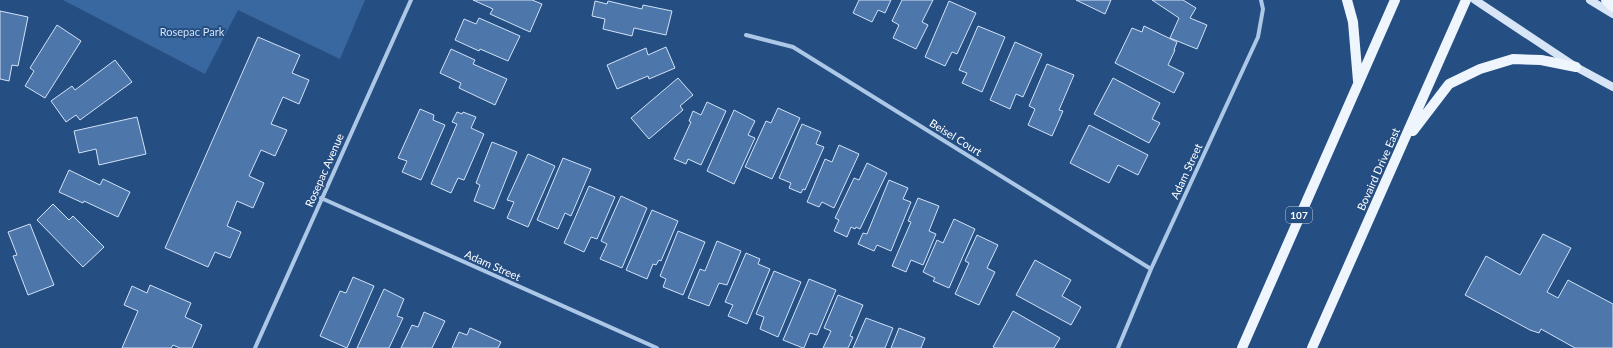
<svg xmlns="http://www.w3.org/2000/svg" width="1613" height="348" viewBox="0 0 1613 348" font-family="Lato,sans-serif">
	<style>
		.green { fill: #3967a0 }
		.building { fill: #4d77ab; stroke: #d1e2f6 }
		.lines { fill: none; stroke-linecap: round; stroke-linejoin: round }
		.minor { stroke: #adc7e7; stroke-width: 4 }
		.secondary { stroke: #d7e5f6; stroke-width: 8 }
		.primary { stroke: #eff5fd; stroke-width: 10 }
		.labels { text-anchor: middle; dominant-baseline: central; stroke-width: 4; stroke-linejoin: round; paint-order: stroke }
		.shield { fill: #254e83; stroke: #becada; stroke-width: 1 }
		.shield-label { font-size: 10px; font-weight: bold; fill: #fff }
		.park-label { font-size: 11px; fill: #d1e2f6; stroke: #254e83 }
		.street-label { font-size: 11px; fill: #fff; stroke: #254e83 }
	</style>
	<rect width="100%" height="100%" fill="#254e83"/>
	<path class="green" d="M63 0H365L340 59 238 10 205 74Z"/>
	<path class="building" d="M473 0H532L542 4 530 32 490 14 493 9Z
		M859 0H891L885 13 878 10 872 22 853 13Z
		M902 0H933L922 22 928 25 916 49 893 38 899 25 892 21Z
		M1076 0H1111L1105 14Z
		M1152 0H1183L1196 8 1190 18 1207 25 1197 49 1170 38 1179 18Z
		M595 1 607 4 608 1 642 9 643 5 672 11 666 35 634 28 632 36 603 29 605 19 592 16Z
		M949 1 976 13 957 54 952 52 945 66 925 57Z
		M0 11 28 17 18 66 12 65 9 81 0 79Z
		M479 18 520 36 508 61 480 49 479 51 455 40 464 19 476 24Z
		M57 25 81 41 45 98 25 86 34 71 30 68Z
		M978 26 1005 37 982 92 962 83 967 73 959 70Z
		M1144 26 1177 42 1174 50H1175L1168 65 1184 73 1174 93 1115 63 1132 28 1142 32Z
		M258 37 300 55 292 73 309 80 299 104 283 97 271 124 287 130 275 156 261 150 249 176 264 183 253 208 237 201 227 226 241 232 230 258 215 252 208 267 165 248Z
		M1015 42 1042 54 1023 97 1016 94 1010 109 990 100Z
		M666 47 675 68 649 79 648 76 617 89 607 65 646 48 648 55Z
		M451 49 475 60 473 64 507 79 495 105 459 88 461 83 440 73Z
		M115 60 132 82 80 120 76 115 66 122 51 101 72 86 75 90Z
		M1047 64 1074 75 1059 110 1063 111 1052 136 1028 125 1035 109 1029 106Z
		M678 78 693 95 680 106 683 110 649 139 631 118Z
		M1113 78 1160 103 1152 119 1160 123 1149 143 1094 114Z
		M707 102 726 111 701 165 688 159 686 164 674 159 691 122 689 121 693 111 701 115Z
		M778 108 800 118 772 179 745 167 766 121 771 123Z
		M420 109 434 115 433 120 445 125 421 180 402 172 407 161 398 158Z
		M734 110 755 121 748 135 755 138 734 184 707 171Z
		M457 112 462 114 463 112 476 117 471 128 484 134 464 180 458 178 451 193 431 184 457 124 452 122Z
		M137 117 146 154 99 165 96 149 79 153 74 131Z
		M802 124 821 132 816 144 824 147 805 190 803 189 801 193 789 188 791 183 779 178Z
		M1089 125 1148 155 1138 175 1118 165 1109 183 1070 163Z
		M492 142 517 152 494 209 474 201 480 185 476 183Z
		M839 145 859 154 834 208 822 202 819 207 807 202 825 159 832 162Z
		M528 154 555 166 528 227 507 218 514 202 507 200Z
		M563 158 591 169 571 216 565 213 558 229 537 220Z
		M867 163 887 173 860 229 856 227 855 229 851 227 847 237 834 231 839 220 835 218 854 178 859 180Z
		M69 170 100 185 103 179 130 192 118 217 84 201 83 203 59 192Z
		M889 180 908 188 903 199 911 202 891 251 877 245 874 251 858 244 863 233 867 234Z
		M589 186 615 197 597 239 591 237 584 252 564 243Z
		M621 196 647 208 622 268 600 259 607 244 601 241Z
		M918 198 939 206 929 231 936 234 923 265 911 260 906 272 892 266 911 222 908 221Z
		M53 204 69 220 73 216 104 247 83 267 37 220Z
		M652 210 678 221 661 261 659 260 656 265 653 264 647 279 626 270Z
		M954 219 975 229 949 288 933 281 935 278 923 272 937 240 943 243Z
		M30 224 54 285 28 295 13 256 17 255 8 232Z
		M678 231 705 242 683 295 663 287 666 279 660 276Z
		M1543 234 1571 248 1547 292 1558 298 1568 280 1613 304V348H1575L1541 329 1539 333 1530 330 1465 295 1486 256 1520 275Z
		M977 235 998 245 987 268 995 272 979 305 955 294 969 263 965 261Z
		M717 241 741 251 727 285 719 283 709 306 688 298 700 269 705 271Z
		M746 253 760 259 758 264 770 269 747 324 728 316 733 305 725 302Z
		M1035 260 1071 280 1062 296 1081 307 1071 325 1016 295Z
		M774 271 801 282 778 337 760 329 764 317 756 314Z
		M353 277 374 286 347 348 320 336 340 291 346 293Z
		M809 279 836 290 817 335 810 333 804 348H803L783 340Z
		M150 285 191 303 185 317 202 325 192 348H180L173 345 171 348H122L138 311 124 305 132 286 147 293Z
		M384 289 404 299 397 316 403 318 389 348H357Z
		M838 295 863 305 850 336 853 337 848 348H823L831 331 824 328Z
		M1013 311 1060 338 1054 348H995L993 347Z
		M424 312 445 321 432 348H401L412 325 418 327Z
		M866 318 893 328 885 348H853Z
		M470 328 501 342 498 348H452L459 332 467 335Z
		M899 328 925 338 921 348H891Z"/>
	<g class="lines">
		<path class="minor" d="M746 35 793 47 1151 269
			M321 198 657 348
			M255 348 411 0
			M1118 348 1151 269 1258 37 1263 9 1261 0"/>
		<path class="secondary" d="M1475 0 1576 67 1613 87
			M1590 0 1613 14"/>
		<path class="primary" d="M1347 0 1353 22 1358 81
			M1606 0 1613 7
			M1413 131 1449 84 1480 69 1513 59 1541 60 1576 67
			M1242 348 1395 0
			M1312 348 1466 0"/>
	</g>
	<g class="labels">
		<rect class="shield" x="1286" y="207" width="26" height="16" rx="3"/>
		<g class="shield-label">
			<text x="1299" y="215">107</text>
		</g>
		<g class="park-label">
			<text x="192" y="31">Rosepac Park</text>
		</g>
		<g class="street-label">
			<text transform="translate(956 137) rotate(32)">Beisel Court</text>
			<text transform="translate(1378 169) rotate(-66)">Bovaird Drive East</text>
			<text transform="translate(324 170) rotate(-66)">Rosepac Avenue</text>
			<text transform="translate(1186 171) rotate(-65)">Adam Street</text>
			<text transform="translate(493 265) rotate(24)">Adam Street</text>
		</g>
	</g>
</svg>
